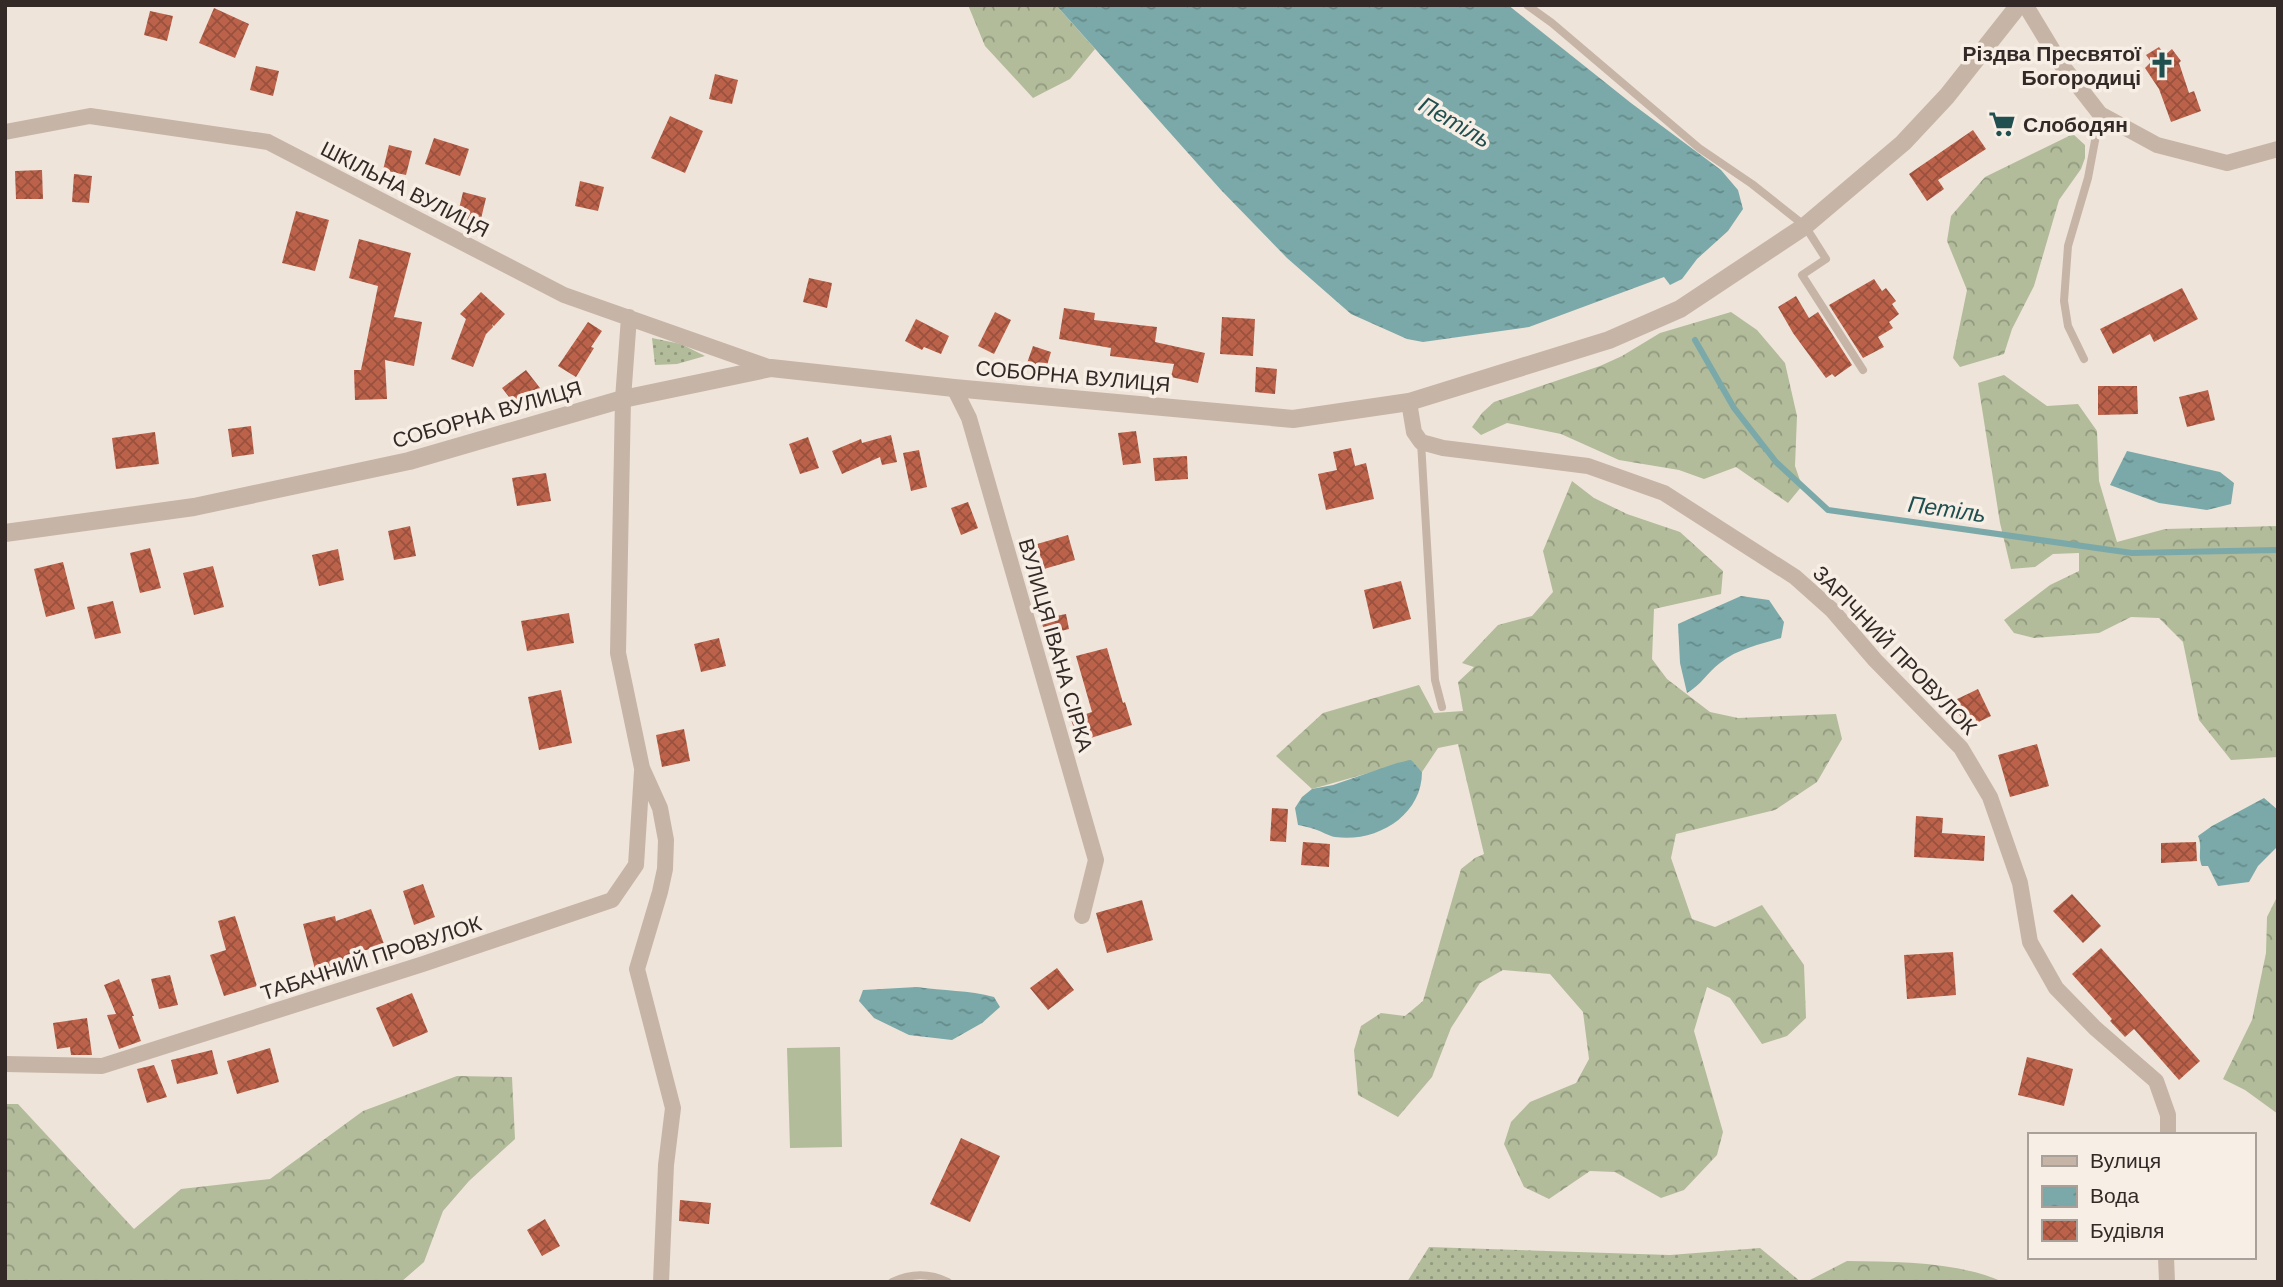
<svg xmlns="http://www.w3.org/2000/svg" width="2283" height="1287" viewBox="0 0 2283 1287" font-family="Arial,sans-serif">
	<style>
		.grass { fill: url(#grass-dots) }
		.forest { fill: url(#forest-crowns) }
		.pitch { fill: #b2bc9b }
		.water { fill: url(#water-ripples) }
		.lines { fill: none; stroke-linecap: round; stroke-linejoin: round }
		.stream { stroke: #7ba9a9; stroke-width: 6 }
		.building { fill: url(#building-cross-hatch) }
		.service { stroke: #c6b4a7; stroke-width: 8 }
		.minor { stroke: #c6b4a7; stroke-width: 16 }
		.tertiary { stroke: #c6b4a7; stroke-width: 18 }
		.labels { text-anchor: middle; dominant-baseline: central; stroke-width: 7; stroke-linejoin: round; paint-order: stroke }
		.poi-label { font-size: 21px; font-weight: bold; fill: #332a27; stroke: #f7eee5; text-anchor: end }
		.street-label { font-size: 21px; fill: #332a27; stroke: #f7eee5 }
		.water-label { font-size: 23px; font-style: italic; fill: #204f50; stroke: #f7eee5 }
	</style>
	<defs>
		<pattern id="grass-dots" width="8" height="8" patternUnits="userSpaceOnUse" patternTransform="scale(1.75)"><rect width="8" height="8" fill="#b2bc9b"/><path d="M2 2h.1M6 6h.1" fill="none" stroke="#91997e" stroke-width="1.8" stroke-linecap="round"/></pattern>
		<pattern id="forest-crowns" width="20" height="18" patternUnits="userSpaceOnUse" patternTransform="scale(1.75)"><rect width="20" height="18" fill="#b2bc9b"/><path d="M2 6a3 3 0 1 1 6 0M12 15a3 3 0 1 1 6 0" fill="none" stroke="#91997e"/></pattern>
		<pattern id="water-ripples" width="26" height="14" patternUnits="userSpaceOnUse" patternTransform="scale(1.75)"><rect width="26" height="14" fill="#7ba9a9"/><path d="M2 4q2-2 4 0t4 0M15 11q2-2 4 0t4 0" fill="none" stroke="#658a8a"/></pattern>
		<pattern id="building-cross-hatch" width="8" height="8" patternUnits="userSpaceOnUse" patternTransform="scale(1.75)"><rect width="8" height="8" fill="#bc624b"/><path d="M0 0l8 8M0 8l8-8" fill="none" stroke="#99513e"/></pattern>
	</defs>
	<rect width="100%" height="100%" fill="#efe4d9"/>
	<path class="grass" d="M652 338 681 344 705 356 677 364 655 365Z
		M1429 1247 1670 1255 1760 1248 1801 1282H1407Z"/>
	<path class="forest" d="M968 5H1056L1095 49 1070 79 1033 98 985 46Z
		M2073 134 2085 145V158L2081 169 2059 200 2034 286 2012 329 2004 354 1960 367 1953 358 1967 290 1947 241 1951 216 1985 177Z
		M1731 312 1757 330 1785 363 1797 416 1795 466 1802 486 1788 503 1736 467 1704 479 1679 470 1619 460 1561 434 1507 423 1481 435 1472 427 1482 413 1494 402 1600 366 1622 356 1660 333Z
		M2004 375 2047 406 2078 404 2097 431 2099 481 2117 542 2165 529 2278 526V757L2231 760 2199 720 2183 642 2159 618 2131 617 2099 633 2034 638 2014 633 2004 620 2050 585 2079 571V553L2053 554 2035 567 2011 569 2000 523 1978 383Z
		M1572 481 1594 498 1627 514 1680 532 1723 571 1721 594 1654 609 1652 659 1667 679 1710 712 1738 718 1836 714 1842 739 1817 782 1775 810 1676 834 1671 858 1692 919 1715 927 1762 905 1804 965 1806 1018 1787 1036 1762 1044 1730 998 1707 987 1694 1031 1723 1132 1717 1155 1684 1190 1661 1198 1615 1172 1590 1171 1549 1199 1524 1187 1504 1144 1511 1122 1530 1102 1576 1083 1589 1059 1583 1012 1550 974 1503 970 1480 983 1451 1028 1432 1077 1398 1117 1358 1095 1354 1050 1361 1026 1381 1013 1405 1016 1423 1001 1461 869 1475 858 1484 854 1458 744 1438 748 1422 772 1411 761 1312 789 1276 756 1323 713 1419 685 1434 713 1463 711 1458 682 1474 667 1462 663 1498 625 1532 616 1553 592 1543 551Z
		M2278 895V1114L2245 1090 2223 1079 2252 1020 2266 953 2267 917Z
		M457 1076 512 1077 515 1139 469 1181 443 1211 424 1262 401 1282H5V1104H18L134 1229 181 1189 270 1179 363 1111Z
		M1847 1261C1898 1262 1956 1261 2003 1282H1806Z"/>
	<path class="pitch" d="M840 1047 842 1147 790 1148 787 1048Z"/>
	<path class="water" d="M1056 5H1508L1631 103 1721 170 1738 190 1743 209 1728 231 1697 259 1682 279 1670 285 1664 277 1529 327 1423 342 1407 339 1351 314 1287 258 1221 190Z
		M2127 451 2220 472 2234 483 2231 504 2207 510 2159 503 2110 485Z
		M1741 596 1769 600 1784 622 1781 638C1761 644 1737 649 1720 663 1707 673 1701 685 1687 693L1680 663 1678 624Z
		M1411 760 1422 772C1422 816 1376 843 1335 837 1328 836 1322 831 1314 829 1309 827 1303 826 1298 825L1295 808 1302 797 1312 789 1333 785 1397 763Z
		M2264 798 2278 810V846L2258 866 2249 882 2218 886 2208 866H2202C2197 856 2203 847 2198 836L2212 826Z
		M917 987C943 991 969 990 994 997L1000 1007 982 1023 952 1040 909 1035 874 1018 859 1001 863 990Z"/>
	<g class="lines">
		<path class="stream" d="M1695 340 1734 408 1776 462 1828 510 2132 553 2278 550"/>
	</g>
	<path class="building" d="M214 8 249 24 235 58 199 43Z
		M150 11 173 16 167 41 144 35Z
		M2159 47 2165 55 2172 49 2181 61 2179 63 2189 93 2194 91 2201 111 2171 122 2159 89 2145 68 2151 62 2146 55Z
		M256 66 279 71 273 96 250 90Z
		M715 74 738 80 732 104 709 99Z
		M670 116 703 131 685 173 651 158Z
		M1973 130 1986 149 1938 180 1944 189 1927 201 1909 174Z
		M434 138 469 149 460 176 425 164Z
		M389 145 412 151 406 175 383 170Z
		M42 170 43 199H16L15 171Z
		M74 174 92 176 89 203 72 202Z
		M580 181 604 187 598 211 575 206Z
		M463 192 486 198 480 223 457 217Z
		M296 211 329 220 315 271 282 263Z
		M359 239 411 253 394 317 422 322 414 366 385 360 387 399 355 400 354 370H361L378 286 349 278Z
		M809 278 832 283 827 308 803 302Z
		M1874 279 1882 291 1886 288 1896 301 1892 304 1899 314 1889 322 1893 328 1878 337 1884 347 1863 358 1829 305Z
		M2182 288 2198 319 2154 342 2150 334 2113 354 2100 329Z
		M481 292 505 314 494 326 492 324 493 327 486 334 473 367 451 359 466 319 460 314Z
		M1796 296 1809 318 1818 312 1852 365 1835 377 1832 374 1826 378 1793 333 1778 307Z
		M1064 308 1095 313 1094 320 1157 327 1155 342 1205 353 1198 383 1171 377 1174 364 1110 356 1111 348 1059 339Z
		M995 312 1011 320 994 354 978 346Z
		M1222 317 1255 319 1253 356 1220 354Z
		M916 319 949 336 941 354 924 347 922 350 905 341Z
		M588 322 602 331 591 347 594 348 576 377 558 366Z
		M1033 346 1051 352 1045 372 1026 366Z
		M1256 367 1277 369 1275 394 1255 392Z
		M526 370 540 388 516 406 502 388Z
		M2098 386H2137L2138 414 2098 415Z
		M2208 390 2215 420 2187 427 2179 397Z
		M251 426 254 454 232 457 228 429Z
		M1136 431 1141 463 1123 465 1118 433Z
		M155 432 159 464 116 469 112 438Z
		M891 435 897 462 882 465 880 457 842 474 832 451 861 439 862 443Z
		M808 437 819 468 800 474 789 444Z
		M1351 448 1355 466 1366 463 1374 499 1326 510 1318 474 1337 470 1333 452Z
		M919 450 927 487 911 491 903 453Z
		M1187 456 1188 479 1155 481 1153 458Z
		M546 473 551 501 517 506 512 478Z
		M968 502 978 528 961 535 951 508Z
		M410 526 416 556 394 560 388 531Z
		M1068 535 1075 560 1044 569 1037 544Z
		M150 548 161 588 140 593 130 553Z
		M338 549 344 580 319 586 312 555Z
		M63 562 75 609 46 617 34 569Z
		M213 566 224 607 194 615 183 573Z
		M1401 581 1411 619 1373 629 1364 590Z
		M113 601 121 633 95 639 87 607Z
		M569 613 574 643 527 651 521 621Z
		M1066 614 1069 629 1045 635 1041 619Z
		M719 638 726 666 701 672 694 644Z
		M1107 648 1123 703 1125 702 1132 725 1078 742 1071 719 1092 712 1076 656Z
		M1978 689 1991 716 1966 728 1953 701Z
		M561 690 572 743 539 750 528 697Z
		M684 729 690 761 662 767 656 735Z
		M2037 744 2049 786 2010 797 1998 755Z
		M1272 808 1288 809 1286 842 1270 841Z
		M1916 816 1943 818 1942 833 1985 836 1984 861 1914 857Z
		M1303 842 1330 844 1329 867 1301 865Z
		M2196 842 2197 861 2161 863V843Z
		M423 884 435 917 414 925 403 891Z
		M2072 894 2101 926 2083 943 2053 911Z
		M1142 900 1153 940 1107 953 1096 913Z
		M371 909 384 944 346 957 348 964 316 973 303 924 335 916 336 921Z
		M235 916 257 986 224 996 210 955 226 950 218 921Z
		M2101 948 2200 1061 2179 1080 2134 1029 2125 1037 2110 1021 2112 1019 2072 974Z
		M1953 952 1956 995 1907 999 1904 955Z
		M1057 968 1074 990 1048 1010 1030 988Z
		M170 975 178 1005 159 1009 151 979Z
		M119 979 134 1016H132L141 1041 119 1049 107 1015 116 1014 104 985Z
		M412 993 428 1032 393 1047 376 1008Z
		M87 1018 92 1055H71L70 1047 57 1049 53 1023Z
		M270 1048 279 1082 237 1094 227 1061Z
		M212 1050 218 1074 177 1084 171 1060Z
		M2027 1057 2073 1069 2064 1106 2018 1095Z
		M154 1065 167 1097 147 1103 137 1069Z
		M961 1138 1000 1156 970 1222 930 1204Z
		M680 1200 711 1203 709 1224 679 1221Z
		M545 1219 560 1246 542 1256 527 1230Z"/>
	<g class="lines">
		<path class="service" d="M1527 5 1552 23 1699 148 1752 184 1805 226 1826 259 1802 275 1863 370
			M2084 359 2068 326 2064 301 2068 246 2088 178 2100 114
			M1421 442 1435 680 1442 707
			M892 1282C911 1273 930 1273 948 1282"/>
		<path class="minor" d="M2024 5 2029 11 2061 64 2100 114 2157 145 2227 163 2278 149
			M5 132 90 116 268 142 564 295 771 368
			M629 317 623 399 618 653 642 768 660 808 666 840 665 869 660 892 637 969 673 1108 666 1165 661 1282
			M954 388 969 418 1096 860 1082 916
			M1409 402 1414 432 1421 442 1443 448 1588 466 1664 493 1795 577 1832 610 1875 660 1961 748 1990 797 2020 883 2030 942 2056 988 2095 1028 2156 1081 2168 1115V1135
			M5 1064 102 1066 423 964 612 900 636 865 642 771
			M2166 1257 2167 1282"/>
		<path class="tertiary" d="M5 533 194 507 409 461 623 399 771 368 954 388 1293 419 1409 402 1609 340 1680 309 1805 226 1903 143 1947 96 2019 5"/>
	</g>
	<defs>
		<g id="church-bare" transform="scale(2.1)"><path d="M-1.2-6h2.4v3.5h3.3v2.4h-3.3V6h-2.4V-.1h-3.3v-2.4h3.3Z" fill="#204f50" stroke="#f7eee5" stroke-width="2.5" paint-order="stroke"/></g>
		<g id="supermarket-bare" transform="scale(2.1)"><path d="M-6-5.5h2.5l.6 2H6L4.5 2H-2.5L-4.4-4H-6ZM-1.5 3.2a1.3 1.3 0 1 0 .1 0ZM3 3.2a1.3 1.3 0 1 0 .1 0Z" fill="#204f50" stroke="#f7eee5" stroke-width="2.5" paint-order="stroke"/></g>
	</defs>
	<g fill-rule="evenodd">
		<use href="#church-bare" x="2162" y="65"/>
		<use href="#supermarket-bare" x="2002" y="124"/>
	</g>
	<g class="labels">
		<g class="poi-label">
			<text x="2141" y="53">Різдва Пресвятої<tspan x="2141" dy="24">Богородиці</tspan></text>
			<text x="2023" y="124" text-anchor="start">Слободян</text>
		</g>
		<g class="street-label">
			<text transform="translate(405 189) rotate(27)">ШКІЛЬНА ВУЛИЦЯ</text>
			<text transform="translate(1073 376) rotate(5)">СОБОРНА ВУЛИЦЯ</text>
			<text transform="translate(487 414) rotate(-16)">СОБОРНА ВУЛИЦЯ</text>
			<text transform="translate(1056 645) rotate(74)">ВУЛИЦЯ ІВАНА СІРКА</text>
			<text transform="translate(1895 650) rotate(46)">ЗАРІЧНИЙ ПРОВУЛОК</text>
			<text transform="translate(371 958) rotate(-18)">ТАБАЧНИЙ ПРОВУЛОК</text>
		</g>
		<g class="water-label">
			<text transform="translate(1455 122) rotate(30)">Петіль</text>
			<text transform="translate(1947 509) rotate(8)">Петіль</text>
		</g>
	</g>
	<rect width="2283" height="1287" fill="none" stroke="#332a27" stroke-width="14"/>
	<rect x="2028" y="1133" width="228" height="126" fill="#f7eee5" stroke="#a9a099" stroke-width="2"/>
	<rect x="2042" y="1156" width="35" height="10" fill="#c6b4a7" stroke="#a9a099" stroke-width="2"/>
	<text x="2090" y="1168" font-size="21" fill="#332a27">Вулиця</text>
	<rect x="2042" y="1186" width="35" height="21" fill="url(#water-ripples)" stroke="#a9a099" stroke-width="2"/>
	<text x="2090" y="1203" font-size="21" fill="#332a27">Вода</text>
	<rect x="2042" y="1220" width="35" height="21" fill="url(#building-cross-hatch)" stroke="#a9a099" stroke-width="2"/>
	<text x="2090" y="1238" font-size="21" fill="#332a27">Будівля</text>
</svg>
